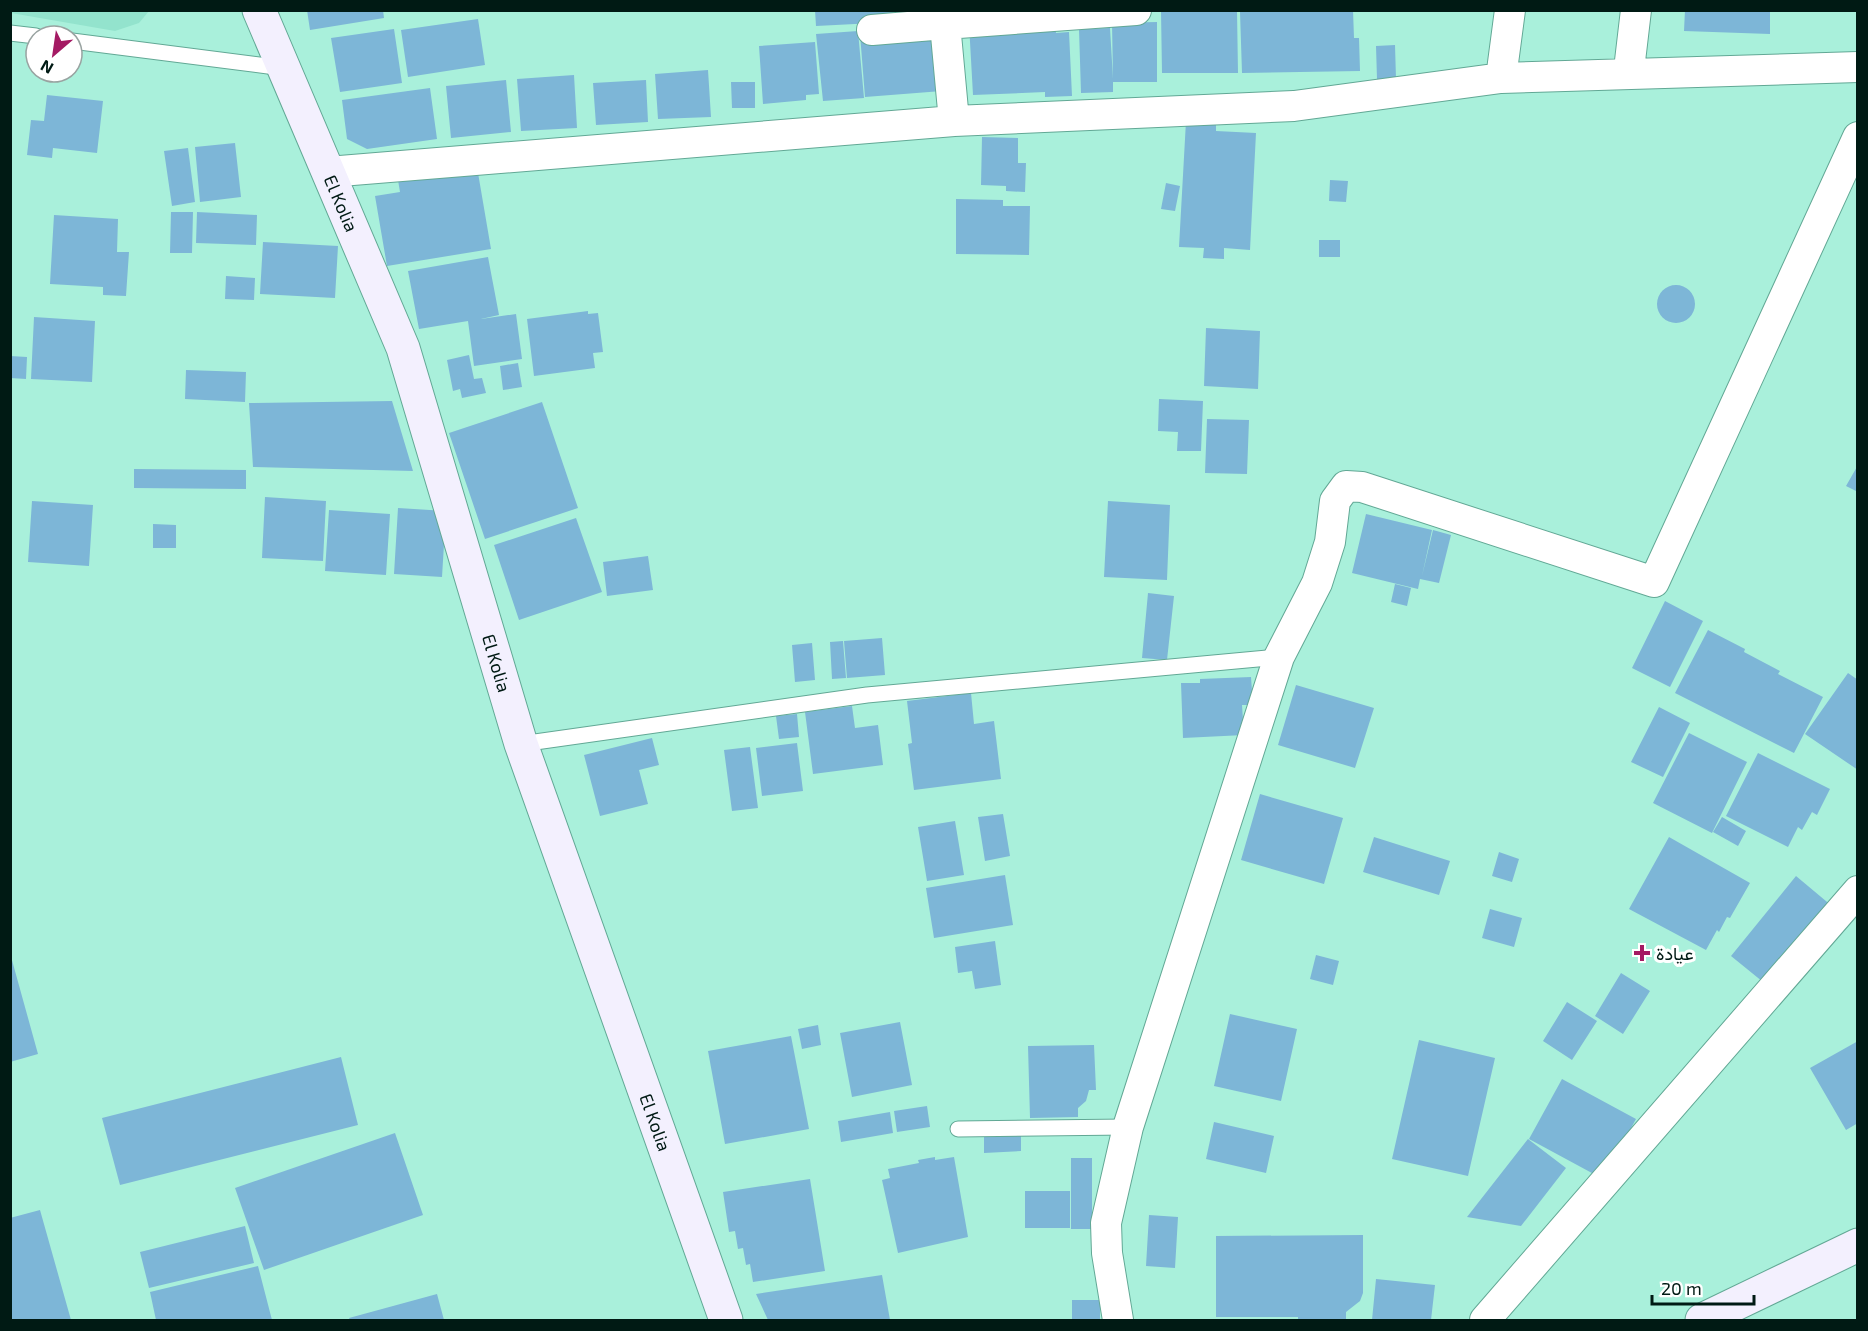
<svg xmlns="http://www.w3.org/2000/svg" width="1868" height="1331" viewBox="0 0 1868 1331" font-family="'Exo 2',Vazirmatn,sans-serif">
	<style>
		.built { fill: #93e3cd }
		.building { fill: #7db6d7 }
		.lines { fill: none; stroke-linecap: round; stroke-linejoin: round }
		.lane-casing { stroke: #62a895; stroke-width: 17 }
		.street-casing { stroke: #62a895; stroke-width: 32 }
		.secondary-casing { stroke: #62a895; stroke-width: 35 }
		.lane { stroke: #fff; stroke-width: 15 }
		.street { stroke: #fff; stroke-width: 30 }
		.secondary { stroke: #f3f0fe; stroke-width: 33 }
		.poi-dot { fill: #a41a63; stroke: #fff; stroke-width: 2 }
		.labels { text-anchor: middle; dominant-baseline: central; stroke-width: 6; stroke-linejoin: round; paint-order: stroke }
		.street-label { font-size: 18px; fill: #001a14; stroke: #fff }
		.poi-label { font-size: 18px; fill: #001a14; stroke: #fff; text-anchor: start }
	</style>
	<rect width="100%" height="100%" fill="#a9f0db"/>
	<path class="built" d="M10 11 11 10 149 11 139 23 115 31 11 13Z"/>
	<path class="building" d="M307 10H383L384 18 310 30Z
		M815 10H893L894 22 816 26Z
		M1353 10 1354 38H1359L1360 71 1242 73 1240 12Z
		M1685 10H1770V34L1684 31Z
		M1161 11H1237L1238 73H1162Z
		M478 19 485 65 408 77 401 30Z
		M1055 20 1056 33 1069 32 1072 96 1045 97V92L973 95 969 24Z
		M1157 22V82H1113V92L1081 93 1079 29 1110 28 1113 79 1112 23Z
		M937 28 942 91 865 97 860 34Z
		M394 29 402 83 340 92 331 38Z
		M858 31 864 98 823 101 816 34Z
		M815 42 819 94 806 95V100L763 104 759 46Z
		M1395 45 1396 79H1377L1376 46Z
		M708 70 711 117 658 119 655 74Z
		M574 75 577 128 521 131 517 79Z
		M506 80 511 132 451 138 446 86Z
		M646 80 648 122 596 125 593 83Z
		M731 82H755V108H732Z
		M430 88 437 139 367 149 347 139 342 100Z
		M47 95 103 101 97 153 53 148 52 158 27 155 31 120 44 121Z
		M1186 121 1216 123V131L1256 133 1250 250 1224 248V259L1203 258 1204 248 1179 247Z
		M982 137 1018 138V163H1026L1025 192 1006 191V186L981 185Z
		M235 143 241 197 200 202 195 147Z
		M188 148 195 202 172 206 164 151Z
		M477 167 491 249 387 266 375 196 400 192 398 180Z
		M1330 180 1348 181 1346 202 1329 201Z
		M1166 183 1180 186 1175 211 1161 209Z
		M956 199 1003 200V206H1030L1029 255 956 254Z
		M171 212H193L192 253H170Z
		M197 212 257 215 256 245 196 243Z
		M54 215 118 219 117 252H129L126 296 103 295V287L50 284Z
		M1319 240H1340V257H1319Z
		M263 242 338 246 335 298 260 294Z
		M488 257 499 315 481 319 516 314 522 359 474 366 468 321 419 329 408 271Z
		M226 276 255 278 254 300 225 299Z
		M1657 304a19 19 0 1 1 38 0a19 19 0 1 1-38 0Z
		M588 311V314L598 313 603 352 593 353 595 368 534 376 527 319Z
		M34 317 95 321 92 382 31 379Z
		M1206 328 1260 331 1258 389 1204 386Z
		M469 355 474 379 482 378 486 393 462 398 460 389 453 391 447 360Z
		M10 356 27 357 26 379 10 378Z
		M518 363 522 387 503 390 500 366Z
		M186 370 246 372 245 402 185 399Z
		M1159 399 1203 401 1201 451H1177L1178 432 1158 431Z
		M392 401 413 471 253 467 249 403Z
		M542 402 578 508 485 539 449 433Z
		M1207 419 1249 420 1247 474 1205 473Z
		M1858 465V492L1846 486Z
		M134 469 246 470V489L134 488Z
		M265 497 326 501 323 561 262 558Z
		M32 501 93 505 89 566 28 562Z
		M1108 501 1170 505 1167 580 1104 577Z
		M398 508 446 511 442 577 394 574Z
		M329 510 390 514 386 575 325 571Z
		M1366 514 1432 530 1422 576 1433 530 1451 535 1439 583 1420 579 1418 589 1352 573Z
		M576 518 602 592 519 620 494 545Z
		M153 524 176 525V548H153Z
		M648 556 653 590 607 596 603 562Z
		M1395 584 1411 588 1407 606 1391 602Z
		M1148 593 1174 596 1167 660 1142 658Z
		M1665 601 1703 621 1670 687 1632 668Z
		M1708 630 1745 649 1744 652 1780 671 1778 674 1823 697 1794 753 1675 693Z
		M882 638 885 675 847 678 844 641Z
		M843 641 846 678 832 679 830 642Z
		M812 643 815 680 795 682 792 645Z
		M1848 673 1858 680V770L1805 734Z
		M1251 677 1253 705H1242L1244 735 1183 738 1181 683H1200V679Z
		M1296 685 1374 708 1355 768 1278 745Z
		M971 693 974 724 994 721 1001 779 914 790 908 744 912 743 907 701Z
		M852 706 855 728 878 725 883 765 813 774 805 712Z
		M1659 707 1690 723 1663 777 1631 762Z
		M797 714 799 737 779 739 776 716Z
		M1689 733 1747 762 1712 833 1653 803Z
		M652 738 659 765 639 770 648 804 600 816 584 755Z
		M797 743 803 791 762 796 756 748Z
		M750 747 758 808 732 811 724 750Z
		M1758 753 1830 789 1817 815 1812 812 1802 830 1798 827 1788 847 1726 816Z
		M1260 794 1343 818 1324 884 1241 860Z
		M1003 814 1010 856 985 861 978 817Z
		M1722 817 1746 831 1738 846 1713 832Z
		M955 821 964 875 927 881 918 827Z
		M1374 837 1450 861 1439 895 1363 872Z
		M1669 837 1750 883 1730 918 1727 917 1719 932 1717 930 1706 950 1629 909Z
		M1499 852 1519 859 1512 882 1492 876Z
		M1005 875 1013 925 934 938 926 888Z
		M1796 876 1851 922 1784 999 1731 956Z
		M1490 909 1522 918 1514 947 1482 938Z
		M995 941 1001 985 975 989 972 971 958 973 955 947Z
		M10 953 38 1054 10 1062Z
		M1316 955 1339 961 1333 985 1310 979Z
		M1621 973 1650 991 1623 1034 1595 1016Z
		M1567 1002 1597 1021 1572 1060 1543 1041Z
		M1230 1014 1297 1029 1281 1101 1214 1086Z
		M900 1022 912 1085 852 1097 840 1033Z
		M818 1025 821 1045 802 1049 798 1029Z
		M791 1036 809 1129 725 1144 708 1051Z
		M1419 1040 1495 1058 1468 1176 1392 1159Z
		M1858 1041V1123L1846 1130 1810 1068Z
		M1094 1045 1096 1090H1089L1086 1101 1078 1108V1117L1030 1118 1028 1046Z
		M341 1057 358 1125 120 1185 102 1118Z
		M1562 1079 1636 1119 1603 1179 1529 1139Z
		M927 1106 930 1127 897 1132 894 1111Z
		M890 1112 893 1133 841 1142 838 1121Z
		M1214 1122 1274 1136 1266 1173 1206 1159Z
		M395 1133 423 1215 264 1270 235 1188Z
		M984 1133H1021V1151L984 1153Z
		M1528 1139 1566 1168 1521 1226 1467 1217Z
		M935 1157V1160L954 1157 968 1237 898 1253 882 1180 890 1178 888 1169 919 1163 918 1160Z
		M1071 1158H1092V1213L1098 1212V1229H1071Z
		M810 1179 825 1271 753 1282 750 1264 746 1265 743 1248 738 1249 735 1231 729 1232 723 1192Z
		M1025 1191H1070V1228H1025Z
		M40 1210 71 1320H10V1218Z
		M1149 1215 1178 1217 1175 1268 1146 1266Z
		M245 1226 254 1263 149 1288 140 1252Z
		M1363 1235V1293L1360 1301 1346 1312V1320H1298V1317H1216V1236Z
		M258 1266 272 1320H156L150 1292Z
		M882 1275 890 1320H768L756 1294Z
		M1376 1279 1435 1285 1431 1320H1372Z
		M437 1294 444 1320H350L349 1318Z
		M1072 1300H1100V1320H1072Z"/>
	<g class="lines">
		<g class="lane-casing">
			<path id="lane" d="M10 33 36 36
				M72 41 283 68
				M521 744 867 695 1279 657
				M958 1129 1128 1127"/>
		</g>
		<g class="street-casing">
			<path id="street" d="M1510 10 1501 78 1858 67
				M945 24 1136 10
				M872 30 945 24 954 121
				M1634 73 1630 61 1636 10
				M328 172 954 121 1294 106 1501 78
				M1118 1320 1107 1253 1106 1223 1128 1127 1279 657 1317 583 1330 542 1335 501 1346 486 1362 487 1654 582 1858 137
				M1485 1320 1858 891"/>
		</g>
		<g class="secondary-casing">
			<g id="secondary">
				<path id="s1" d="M259 10 403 348 521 744 726 1320"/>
				<path d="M1702 1320 1858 1245"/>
			</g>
		</g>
		<use href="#lane" class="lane"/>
		<use href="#street" class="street"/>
		<use href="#secondary" class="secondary"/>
	</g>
	<path class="poi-dot" d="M1639 944h6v6h6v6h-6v6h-6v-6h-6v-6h6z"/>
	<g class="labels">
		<g class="street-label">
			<text stroke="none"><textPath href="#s1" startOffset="210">El Kolia</textPath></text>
			<text stroke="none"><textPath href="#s1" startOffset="696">El Kolia</textPath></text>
			<text stroke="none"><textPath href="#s1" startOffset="1182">El Kolia</textPath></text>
		</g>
		<g class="poi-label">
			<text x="1656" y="953">عيادة</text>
		</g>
	</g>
	<rect width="1868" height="1331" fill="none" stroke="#001a14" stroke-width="24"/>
	<g transform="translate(54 54) rotate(209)"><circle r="28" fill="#ffffff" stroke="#99a3a1" stroke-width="1.5"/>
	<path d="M0-4.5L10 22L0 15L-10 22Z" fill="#a41a63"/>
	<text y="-9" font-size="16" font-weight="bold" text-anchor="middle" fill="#001a14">N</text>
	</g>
	<path d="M1652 1295v9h102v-9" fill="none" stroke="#001a14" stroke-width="3"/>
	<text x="1661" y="1295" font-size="18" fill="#001a14" stroke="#ffffff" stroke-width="4.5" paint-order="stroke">20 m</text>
</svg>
